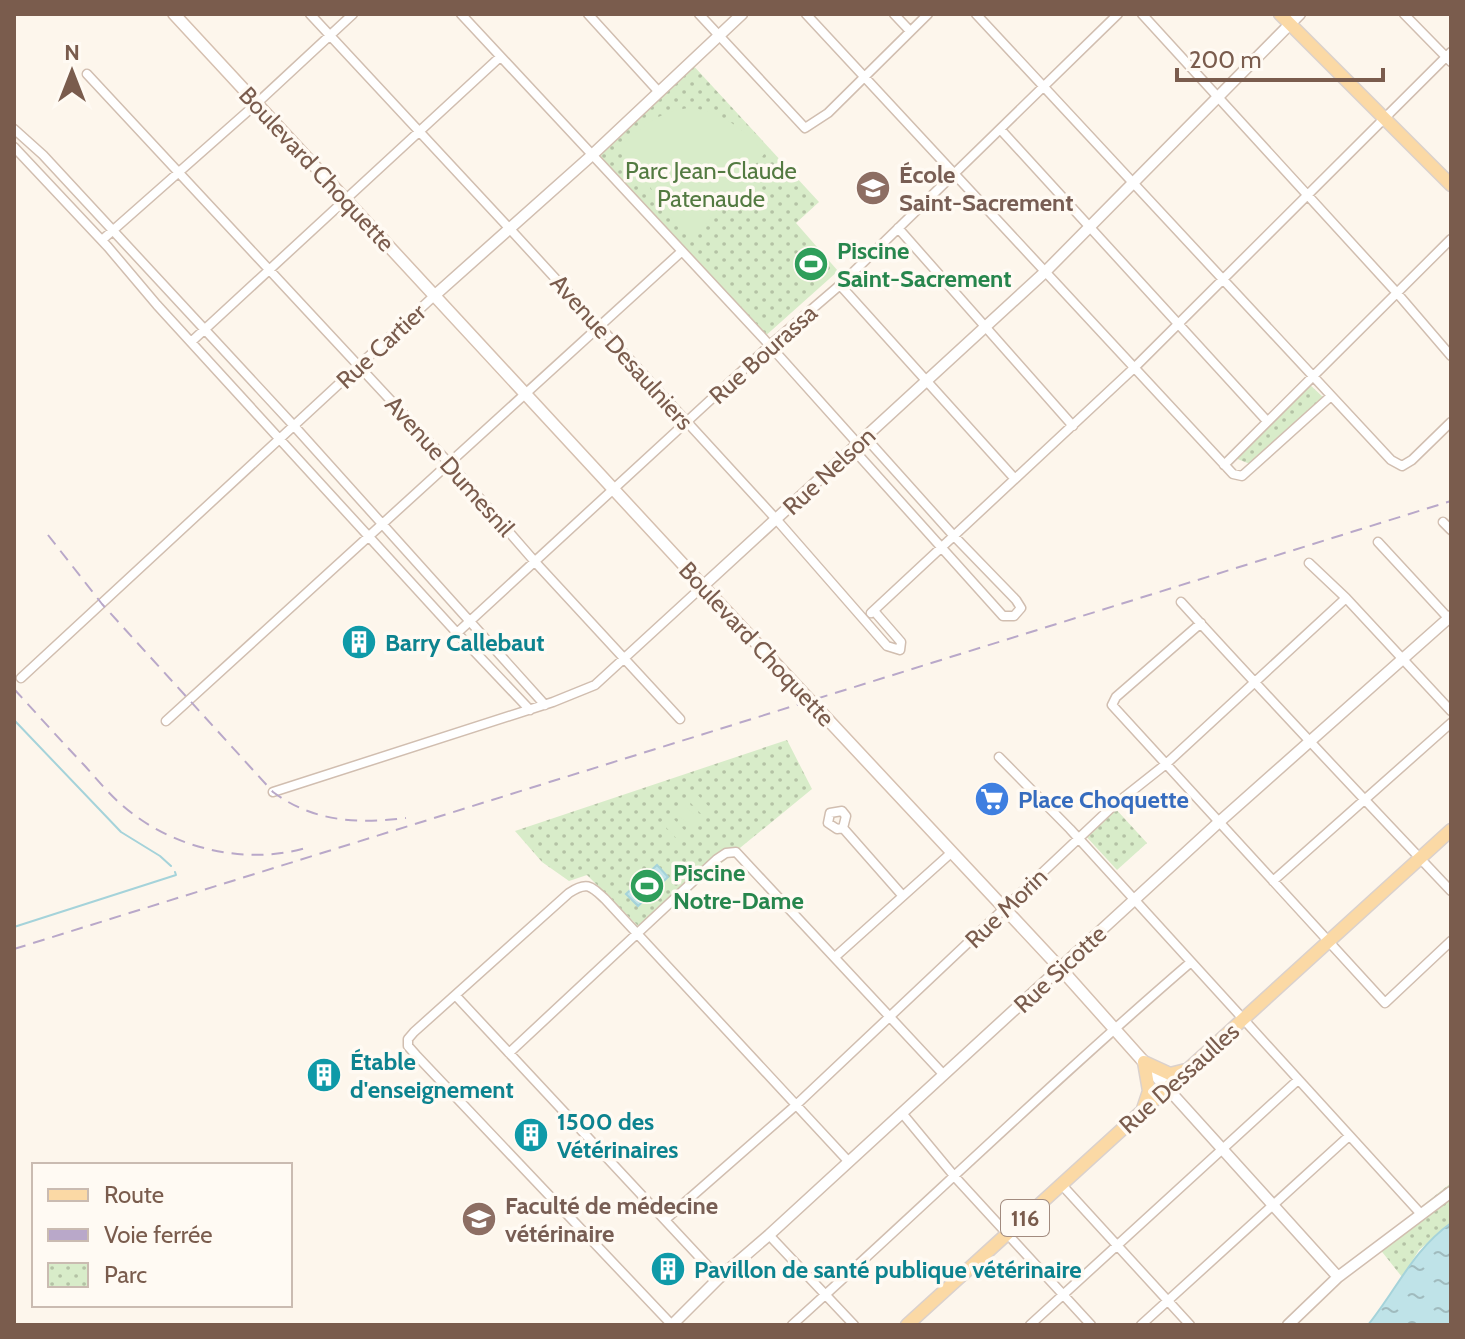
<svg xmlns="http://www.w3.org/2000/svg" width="1465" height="1339" viewBox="0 0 1465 1339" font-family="Cabin,sans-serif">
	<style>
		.park { fill: url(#park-dots) }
		.pitch { fill: #d8ecc9 }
		.water { fill: url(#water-ripples); stroke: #a5d3da; stroke-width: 2 }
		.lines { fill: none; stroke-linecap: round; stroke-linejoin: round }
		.stream { stroke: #a5d3da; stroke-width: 2 }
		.minor-casing { stroke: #d1beb0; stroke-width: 11 }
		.tertiary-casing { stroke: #d1beb0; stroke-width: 13 }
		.secondary-casing { stroke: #d6c0b0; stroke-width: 14 }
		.primary-casing { stroke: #dad1cd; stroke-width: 15 }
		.minor { stroke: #fff; stroke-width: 8 }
		.tertiary { stroke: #fff; stroke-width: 10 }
		.secondary { stroke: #fff; stroke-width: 11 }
		.primary { stroke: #fbd9a5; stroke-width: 12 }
		.rail { stroke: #b9a8c9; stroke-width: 2; stroke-dasharray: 12 8; stroke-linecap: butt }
		.labels { text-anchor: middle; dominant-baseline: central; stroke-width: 7; stroke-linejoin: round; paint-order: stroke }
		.shield { fill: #fffaf3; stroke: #a28b7f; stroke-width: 2 }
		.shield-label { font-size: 22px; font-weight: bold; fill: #7a5c4d }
		.street-label { font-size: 24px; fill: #7a5c4d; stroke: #fffaf3 }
		.park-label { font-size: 24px; fill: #537a41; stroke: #fffaf3 }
		.education-label { font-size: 24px; font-weight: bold; fill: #785e54; stroke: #fffaf3; text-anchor: start }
		.leisure-label { font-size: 24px; font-weight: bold; fill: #27864d; stroke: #fffaf3; text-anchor: start }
		.culture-label { font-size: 24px; font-weight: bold; fill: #0d838f; stroke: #fffaf3; text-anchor: start }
		.shop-label { font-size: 24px; font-weight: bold; fill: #366cbe; stroke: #fffaf3; text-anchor: start }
	</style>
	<defs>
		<pattern id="park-dots" width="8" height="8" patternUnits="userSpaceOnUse" patternTransform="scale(2)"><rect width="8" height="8" fill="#d8ecc9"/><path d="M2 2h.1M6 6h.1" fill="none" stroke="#b4c2a5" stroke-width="1.8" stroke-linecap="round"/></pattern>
		<pattern id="water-ripples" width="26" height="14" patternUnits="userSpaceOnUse" patternTransform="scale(2)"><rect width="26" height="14" fill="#bfe3e8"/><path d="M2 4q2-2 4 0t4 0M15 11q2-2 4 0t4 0" fill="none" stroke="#a0bbbe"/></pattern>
	</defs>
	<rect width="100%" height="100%" fill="#fdf6ec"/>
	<path class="park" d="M690 62 819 202 796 223 838 271 763 338 591 156Z
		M1308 383 1324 398 1250 464 1235 458Z
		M787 740 812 789 641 929 587 875 569 881 542 862 515 831Z
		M1113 806 1147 843 1117 870 1083 833Z
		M1451 1183V1223L1419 1250 1402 1277 1375 1243Z"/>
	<path class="pitch" d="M691 108C724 112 742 129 765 153L699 232H682L621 146C643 126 660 110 691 108Z
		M694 791 711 809 703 816 686 798Z
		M682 802 699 820 691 828 674 810Z
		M669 814 686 832 678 840 661 822Z"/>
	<path class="water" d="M807 249 826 269 815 279 796 258Z
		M657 865 668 877 638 906 626 894Z
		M1451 1223V1325H1368C1397 1289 1413 1250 1451 1223Z"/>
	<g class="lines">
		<path class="stream" d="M15 721 121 832 160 856 171 866
			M14 927 176 875 175 872"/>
		<g class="minor-casing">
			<path id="minor" d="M310 14 510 229 776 519 887 646 900 650 901 642 874 611
				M461 14 763 338 858 444
				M588 14 659 92
				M699 14 805 128 828 113 928 14
				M806 14 1233 474 1242 476 1331 396
				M894 14 910 31
				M976 14 1391 460 1402 466 1412 460 1451 422
				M1142 14 1397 293 1451 356
				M1404 14 1451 62
				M87 74 449 463 536 563 680 719
				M14 129 43 155 295 427 545 705
				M1001 130 1267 421
				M14 147 108 247 157 305 457 633 530 710
				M898 228 1073 426
				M102 240 256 104 353 14
				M840 285 1015 479
				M191 342 500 57
				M853 449 1003 616H1014L1021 608 1016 600 953 535 865 437
				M1224 465 1451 239
				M1443 522 1451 530
				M1378 542 1451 621
				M1309 563 1346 598 1451 711
				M1181 602C1270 700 1360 795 1451 891
				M871 613 1134 368 1451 52
				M1201 623 1116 697 1112 705 1385 1003 1451 941
				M457 633 769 346 840 285 1118 14
				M21 678 434 296
				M166 721 681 252
				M999 757 1070 829 1421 1214
				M273 792 553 702 595 685 703 586
				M843 828 846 816 842 811 830 813 828 823 837 829 843 828 902 895
				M1273 881 1451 723
				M835 957 951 853
				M456 996 719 1278
				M509 1053 717 859 726 853 736 852 944 1075
				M902 1113 955 1177 1091 1325
				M1061 1184 1190 1325
				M666 1219 795 1106 1113 806 1166 764 1346 598
				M769 1235 854 1325
				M672 1325 416 1055 408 1046V1039L414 1032 569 893C587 881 591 886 605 899L849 1162
				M792 1325C925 1205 1055 1079 1191 962
				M1030 1325 1298 1080
				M1141 1325 1349 1136"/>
		</g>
		<g class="tertiary-casing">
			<path id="tertiary" d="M434 296 591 156 742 14
				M703 586 1045 272 1300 14
				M1168 1089 1338 1277
				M672 1325 719 1278 769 1235 1218 823 1451 616
				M1288 1325 1338 1277 1451 1192"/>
		</g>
		<g class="secondary-casing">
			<path id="secondary" d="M174 14 703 586 1061 969 1168 1089"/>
		</g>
		<g class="primary-casing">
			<path id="primary" d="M1280 14 1451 185
				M1144 1062 1170 1074 1186 1070
				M1143 1109 1149 1091 1144 1062
				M907 1325 1451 830"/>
		</g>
		<use href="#minor" class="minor"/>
		<use href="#tertiary" class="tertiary"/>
		<use href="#secondary" class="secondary"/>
		<use href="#primary" class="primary"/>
		<path class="rail" d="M48 535 102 604 273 792C313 822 358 824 406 818
			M14 689C38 715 61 741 85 766 100 783 115 801 133 814 182 851 251 865 309 847
			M14 949 1451 501"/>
	</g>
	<defs>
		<g id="school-disc" transform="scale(1.8)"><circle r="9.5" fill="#8d6e63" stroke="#fffaf3"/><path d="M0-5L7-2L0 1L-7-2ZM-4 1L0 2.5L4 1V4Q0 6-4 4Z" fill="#fff"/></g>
		<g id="stadium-disc" transform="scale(1.8)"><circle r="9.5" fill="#2e9e5b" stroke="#fffaf3"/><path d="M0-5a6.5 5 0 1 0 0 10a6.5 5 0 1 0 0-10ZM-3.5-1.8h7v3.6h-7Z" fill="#fff"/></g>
		<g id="building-disc" transform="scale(1.8)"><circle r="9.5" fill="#0f9aa8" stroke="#fffaf3"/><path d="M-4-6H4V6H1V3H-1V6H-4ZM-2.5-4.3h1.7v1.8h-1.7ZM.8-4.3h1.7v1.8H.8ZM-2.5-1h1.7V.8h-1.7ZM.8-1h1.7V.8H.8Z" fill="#fff"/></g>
		<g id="supermarket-disc" transform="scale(1.8)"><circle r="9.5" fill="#3f7fe0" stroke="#fffaf3"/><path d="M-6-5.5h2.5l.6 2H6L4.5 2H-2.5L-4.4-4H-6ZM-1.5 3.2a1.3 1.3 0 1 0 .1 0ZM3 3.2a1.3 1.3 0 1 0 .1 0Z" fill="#fff"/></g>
		<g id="university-disc" transform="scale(1.8)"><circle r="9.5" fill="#8d6e63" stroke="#fffaf3"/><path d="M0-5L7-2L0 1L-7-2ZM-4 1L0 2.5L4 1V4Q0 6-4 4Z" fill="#fff"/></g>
	</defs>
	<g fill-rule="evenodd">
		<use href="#school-disc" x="873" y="188"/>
		<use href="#stadium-disc" x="811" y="264"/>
		<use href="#building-disc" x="359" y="642"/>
		<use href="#supermarket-disc" x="992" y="799"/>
		<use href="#stadium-disc" x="647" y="886"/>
		<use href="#building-disc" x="324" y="1075"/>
		<use href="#building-disc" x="531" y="1135"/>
		<use href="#university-disc" x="479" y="1219"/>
		<use href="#building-disc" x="668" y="1269"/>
	</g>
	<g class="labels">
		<rect class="shield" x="1001" y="1200" width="48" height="36" rx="6"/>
		<g class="shield-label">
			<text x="1025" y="1218">116</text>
		</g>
		<g class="street-label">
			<text transform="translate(317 169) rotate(47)">Boulevard Choquette</text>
			<text transform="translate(381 346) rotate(-43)">Rue Cartier</text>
			<text transform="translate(622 352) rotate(48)">Avenue Desaulniers</text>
			<text transform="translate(763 354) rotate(-42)">Rue Bourassa</text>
			<text transform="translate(450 466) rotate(48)">Avenue Dumesnil</text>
			<text transform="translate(829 471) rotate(-43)">Rue Nelson</text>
			<text transform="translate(757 644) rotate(47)">Boulevard Choquette</text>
			<text transform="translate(1006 908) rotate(-44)">Rue Morin</text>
			<text transform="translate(1060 969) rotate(-43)">Rue Sicotte</text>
			<text transform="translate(1179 1078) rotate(-42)">Rue Dessaulles</text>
		</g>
		<g class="park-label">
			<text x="711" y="170">Parc Jean-Claude<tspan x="711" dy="28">Patenaude</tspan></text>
		</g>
		<g class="education-label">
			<text x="899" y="174">École<tspan x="899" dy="28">Saint-Sacrement</tspan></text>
			<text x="505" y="1205">Faculté de médecine<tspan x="505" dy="28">vétérinaire</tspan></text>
		</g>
		<g class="leisure-label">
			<text x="837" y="250">Piscine<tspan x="837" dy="28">Saint-Sacrement</tspan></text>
			<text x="673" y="872">Piscine<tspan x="673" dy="28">Notre-Dame</tspan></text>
		</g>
		<g class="culture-label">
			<text x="385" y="642">Barry Callebaut</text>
			<text x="350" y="1061">Étable<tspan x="350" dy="28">d'enseignement</tspan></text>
			<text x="557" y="1121">1500 des<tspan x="557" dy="28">Vétérinaires</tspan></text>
			<text x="694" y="1269">Pavillon de santé publique vétérinaire</text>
		</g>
		<g class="shop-label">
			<text x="1018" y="799">Place Choquette</text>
		</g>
	</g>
	<rect width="1465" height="1339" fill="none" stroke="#7a5c4d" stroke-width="32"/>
	<rect x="32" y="1163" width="260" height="144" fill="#fffaf3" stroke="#cabbb1" stroke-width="2"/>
	<rect x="48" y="1189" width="40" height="12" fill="#fbd9a5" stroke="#cabbb1" stroke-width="2"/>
	<text x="104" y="1203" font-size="24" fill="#7a5c4d">Route</text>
	<rect x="48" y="1229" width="40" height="12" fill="#b9a8c9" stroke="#cabbb1" stroke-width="2"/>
	<text x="104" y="1243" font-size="24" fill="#7a5c4d">Voie ferrée</text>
	<rect x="48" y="1263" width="40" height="24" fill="url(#park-dots)" stroke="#cabbb1" stroke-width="2"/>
	<text x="104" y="1283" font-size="24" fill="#7a5c4d">Parc</text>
	<g transform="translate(72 72)" stroke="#fffaf3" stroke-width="6" paint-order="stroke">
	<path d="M0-6L14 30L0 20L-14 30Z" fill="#7a5c4d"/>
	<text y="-12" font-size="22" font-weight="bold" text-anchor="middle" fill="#7a5c4d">N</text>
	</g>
	<path d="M1177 68v12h206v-12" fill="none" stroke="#7a5c4d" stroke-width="4"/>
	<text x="1189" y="68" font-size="24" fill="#7a5c4d" stroke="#fffaf3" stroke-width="6" paint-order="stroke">200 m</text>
</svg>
